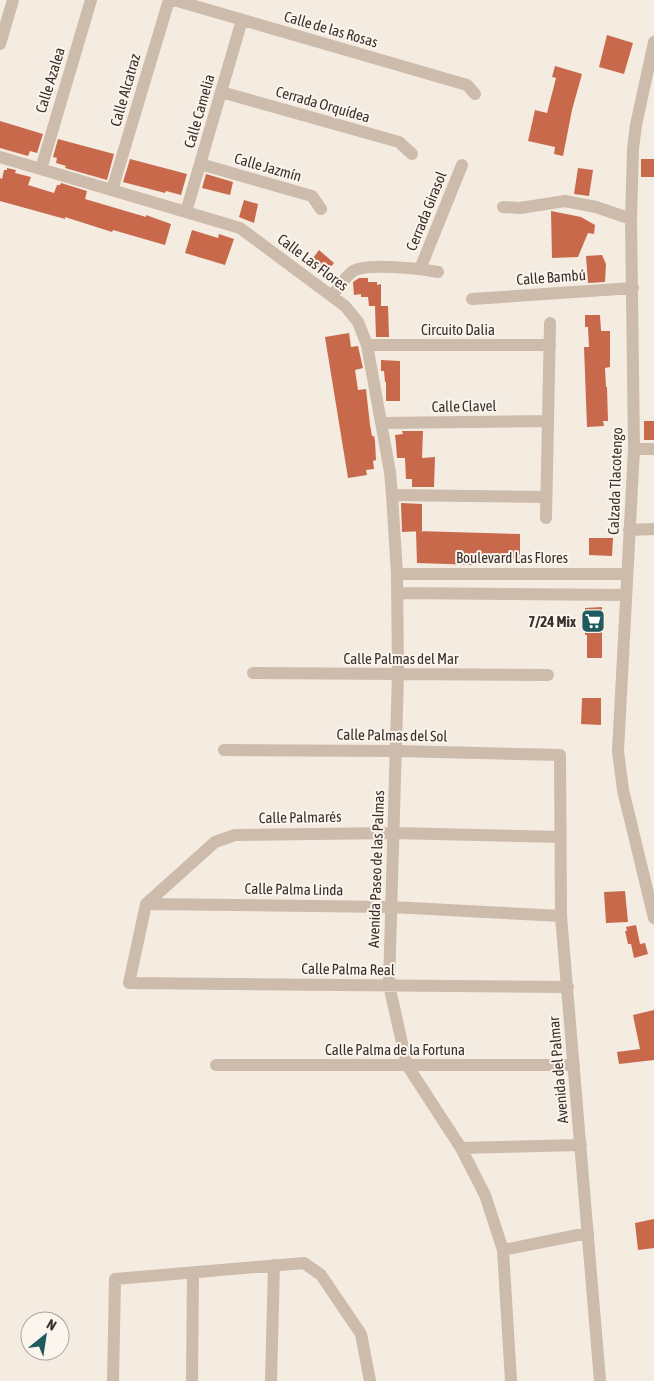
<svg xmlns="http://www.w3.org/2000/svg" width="654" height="1381" viewBox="0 0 654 1381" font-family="'Asap Condensed',sans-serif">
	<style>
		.building { fill: #c8694b }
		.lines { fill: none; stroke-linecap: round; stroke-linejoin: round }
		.minor { stroke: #cdbbac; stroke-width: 12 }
		.labels { text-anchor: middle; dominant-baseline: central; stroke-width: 4; stroke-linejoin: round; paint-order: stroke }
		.street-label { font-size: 15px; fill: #3b302b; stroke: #fbf5ee }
		.poi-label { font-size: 15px; font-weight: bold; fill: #3b302b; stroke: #fbf5ee; text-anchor: end }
	</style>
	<rect width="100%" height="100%" fill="#f4ebe1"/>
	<path class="building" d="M607 35 633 43 624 74 599 67Z
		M555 66 582 74 572 110 563 156 554 154 555 147 528 141 535 110 547 113 556 78 552 77Z
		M0 121 43 134 37 153 30 151 28 156 0 148Z
		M58 139 114 154 107 180 65 168 66 166 56 163 57 158 53 157Z
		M130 159 187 174 181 195 166 191 165 193 123 182Z
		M641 159H654V177H641Z
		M7 168 16 170 15 173 31 177 28 185 54 193 57 185H60L61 183 87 191 85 199 146 217V215L171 224 165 245 113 230 112 232 65 217V219L0 201V178L2 179 4 170H7Z
		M578 168 593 170 589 196 574 194Z
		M206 174 233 182 230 195 202 188Z
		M244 200 258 204 254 223 239 217Z
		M551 211 581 217 595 225 594 234 588 233 578 257 552 258Z
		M192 230 218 238 219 234 234 239 225 265 185 253Z
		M319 250 334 263 325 274 310 262Z
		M602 255 606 264 605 282 588 283 586 256Z
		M359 278H368V282H377V285L381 284V306H388L389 337H376L375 306H369L368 297H361V294L354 295 353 282Z
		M585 315H600L601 331H610V367L605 368 606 387H607L608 421H603L604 426 587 427 584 347H589L588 327H585Z
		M349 333 351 347 358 346 363 368 355 370 358 390 366 389 370 425 372 436H374L375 441 376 460 373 461 374 469 366 470 367 475 348 478 325 337Z
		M381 360 400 361V401H386V382H385L384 371H381Z
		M644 421H654V440H644Z
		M402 431H423L422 458 435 457 434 487H412V479H406L405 458H397L396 444 395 435 403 434Z
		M401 503 422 504V531L402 532Z
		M416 531 520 534V559L477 558 476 565 417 563Z
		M589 538H613L612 556 589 555Z
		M602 607V658H587V635H585V608Z
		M582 698H601V725L581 724Z
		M625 891 628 922 606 923 604 892Z
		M636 925 640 944 645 943 648 954 634 958 631 944H628L625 931H627L626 927Z
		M654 1010V1060L619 1064 617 1052 640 1049 633 1015Z
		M654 1219V1248L638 1250 635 1223Z"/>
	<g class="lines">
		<path class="minor" d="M174 0 467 85 475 94
			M654 42 636 125 633 149 631 219 634 449 618 751 623 790 654 918
			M0 44 13 0
			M221 92 399 142 412 154
			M0 157 240 228 345 306 358 322 367 345 390 472 392 495 397 574 398 674 389 985 407 1065 461 1148 485 1195 503 1250 511 1381
			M200 164 312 196 321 209
			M41 169 91 0
			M112 190 169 0
			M503 207 520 208 565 201 596 207 631 219
			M186 212 242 20
			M420 269 462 165
			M332 296C338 289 344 278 352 272 364 262 422 269 438 272
			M472 299 633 288
			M367 345H550
			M381 423 548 421
			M634 449H654
			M392 495 546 497
			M546 518 550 323
			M629 530 654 529
			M397 574H627
			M397 593 626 595
			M253 673 548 675
			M224 750 395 751 560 755 561 916 600 1381
			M560 837 393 833 235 835 215 842 146 904 129 983 568 987
			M146 904 391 907 561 916
			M216 1065H574
			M461 1148 581 1145
			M503 1250 588 1233
			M113 1381 115 1279 304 1263 321 1275 361 1334 370 1381
			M192 1381 193 1273
			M271 1381 274 1265"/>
	</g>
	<defs>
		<g id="supermarket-square" transform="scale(1.25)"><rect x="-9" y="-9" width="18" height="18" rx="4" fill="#1f5a5e" stroke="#fbf5ee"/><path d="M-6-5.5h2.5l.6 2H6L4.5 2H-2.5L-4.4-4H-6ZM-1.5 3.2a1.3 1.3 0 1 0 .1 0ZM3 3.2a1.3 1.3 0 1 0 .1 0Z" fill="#fff"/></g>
	</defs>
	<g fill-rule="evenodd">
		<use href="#supermarket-square" x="593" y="621"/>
	</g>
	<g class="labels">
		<g class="street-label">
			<text transform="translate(331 29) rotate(16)">Calle de las Rosas</text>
			<text transform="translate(50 80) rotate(-73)">Calle Azalea</text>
			<text transform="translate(125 90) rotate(-74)">Calle Alcatraz</text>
			<text transform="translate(323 104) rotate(16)">Cerrada Orquídea</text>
			<text transform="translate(199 111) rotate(-74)">Calle Camelia</text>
			<text transform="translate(268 167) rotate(16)">Calle Jazmín</text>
			<text transform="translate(426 211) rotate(-68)">Cerrada Girasol</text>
			<text transform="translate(313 262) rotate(37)">Calle Las Flores</text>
			<text transform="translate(551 277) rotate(-4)">Calle Bambú</text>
			<text x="458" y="329">Circuito Dalia</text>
			<text transform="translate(464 406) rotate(-1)">Calle Clavel</text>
			<text transform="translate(615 481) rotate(-88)">Calzada Tlacotengo</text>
			<text x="512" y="557">Boulevard Las Flores</text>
			<text x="401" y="658">Calle Palmas del Mar</text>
			<text transform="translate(392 735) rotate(1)">Calle Palmas del Sol</text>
			<text transform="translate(300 817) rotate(-1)">Calle Palmarés</text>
			<text transform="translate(376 869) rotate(-88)">Avenida Paseo de las Palmas</text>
			<text transform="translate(294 889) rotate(1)">Calle Palma Linda</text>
			<text transform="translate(348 969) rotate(1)">Calle Palma Real</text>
			<text x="395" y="1049">Calle Palma de la Fortuna</text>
			<text transform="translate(558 1070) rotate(-95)">Avenida del Palmar</text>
		</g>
		<g class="poi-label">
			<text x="576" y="621">7/24 Mix</text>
		</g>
	</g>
	<g transform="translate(45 1336) rotate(30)"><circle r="24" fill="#fbf5ee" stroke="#aea6a0"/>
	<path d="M0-4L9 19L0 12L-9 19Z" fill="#1f5a5e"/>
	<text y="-8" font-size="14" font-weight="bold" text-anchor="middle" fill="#3b302b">N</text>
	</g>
</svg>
